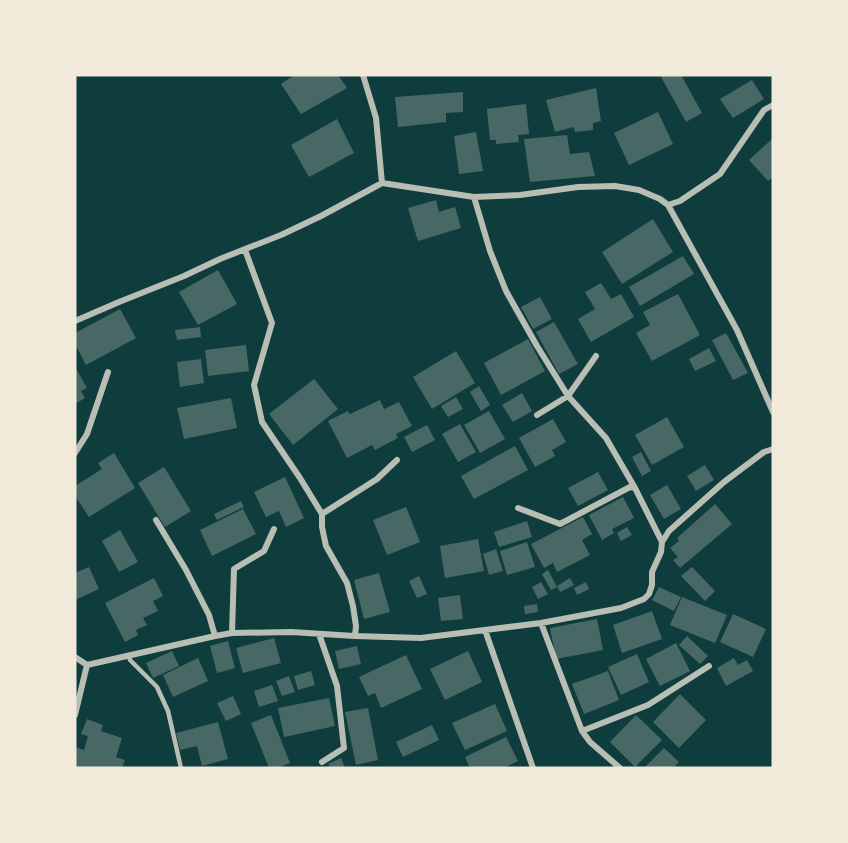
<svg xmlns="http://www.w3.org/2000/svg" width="848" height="843" viewBox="0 0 848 843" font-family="'Fira Sans Condensed',sans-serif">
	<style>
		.building { fill: #486865 }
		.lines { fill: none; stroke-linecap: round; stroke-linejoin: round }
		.service { stroke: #b8beb3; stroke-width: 4.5 }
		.minor { stroke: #b8beb3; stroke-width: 6 }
	</style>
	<rect width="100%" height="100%" fill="#0f3d3e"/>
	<path class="building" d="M295 75H338L347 88 301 114 281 84Z
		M660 75H681L702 113 686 122Z
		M752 80 764 99 733 118 720 99Z
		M596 88 601 121 593 123V130L575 132 574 127 555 132 546 100Z
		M463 92V112L446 113V122L398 127 395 97Z
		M526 104 529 134 518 135 519 142 496 144V140H490L487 109Z
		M658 112 673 144 629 165 614 133Z
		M337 119 354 153 309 177 291 145Z
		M476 132 483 171 459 174 454 136Z
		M567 135 570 154 589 152 595 176 530 182 524 139Z
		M773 138V177L768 181 749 160Z
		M436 200 439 212 455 207 461 228 418 241 408 208Z
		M653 219 673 252 622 284 602 252Z
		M683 256 694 274 640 306 629 287Z
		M218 270 237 304 198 325 179 292Z
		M601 283 611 299 621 294 634 317 591 342 578 319 595 309 585 292Z
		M678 294 700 335 652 361 636 333 650 325 643 312Z
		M540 297 552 319 533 329 521 307Z
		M120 309 136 338 86 365 75 344V333Z
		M554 322 578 364 559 374 536 332Z
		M200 327 201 337 177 340 175 330Z
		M726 333 748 373 733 380 712 340Z
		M528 339 545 371 501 395 484 363Z
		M246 345 249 371 208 376 205 350Z
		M709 348 716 361 695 371 689 359Z
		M456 351 475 383 432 409 413 377Z
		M201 359 204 383 180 387 177 362Z
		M75 367 87 388 81 391 85 398 75 404Z
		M314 379 338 409 293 445 269 414Z
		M479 386 490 405 481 411 470 392Z
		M522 393 532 411 513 422 502 405Z
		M456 397 463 409 448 417 441 406Z
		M231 398 237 428 184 439 177 408Z
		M380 400 384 409 399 402 412 426 396 434 398 438 375 450 372 445 347 458 328 421 348 411 350 414Z
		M489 411 505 439 480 453 464 425Z
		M667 417 684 447 652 465 635 435Z
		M553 419 566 442 552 450 555 456 535 467 519 438Z
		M460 424 476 452 458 462 442 434Z
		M427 425 435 440 412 452 404 437Z
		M515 446 528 470 474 499 461 476Z
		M641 452 651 471 642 476 632 457Z
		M114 453 135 488 89 517 75 496V486L102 469 98 463Z
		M705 465 714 480 696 491 687 476Z
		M164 467 191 511 165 527 138 483Z
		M598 472 608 490 578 506 568 488Z
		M285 477 304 518 286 527 279 511 266 517 254 492Z
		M667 485 681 509 664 519 650 495Z
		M623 497 634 518 612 529 614 533 602 540 589 515Z
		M241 501 244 507 217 520 214 514Z
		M715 504 732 524 680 568 673 560 678 557 670 548 679 541 677 538Z
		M406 507 420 542 387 555 373 520Z
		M243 509 256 534 212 556 200 530Z
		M583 517 592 534 582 540 590 555 557 572 553 563 544 568 531 544Z
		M527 521 532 537 499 547 494 532Z
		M627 527 632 535 621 541 617 533Z
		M120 530 138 562 119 572 102 541Z
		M478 539 484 571 445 578 440 546Z
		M527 542 535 567 507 575 500 551Z
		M496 549 503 571 489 575 483 554Z
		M89 567 99 589 75 600V573Z
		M692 567 715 591 705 601 681 576Z
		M548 570 557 587 551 590 542 574Z
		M379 573 390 612 364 619 354 580Z
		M419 576 427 594 417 598 409 581Z
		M154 578 163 596 153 601 158 611 143 618 147 625 136 630 138 635 125 642 105 603Z
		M570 578 574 585 560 592 557 586Z
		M541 582 548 594 538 599 532 587Z
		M586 582 589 589 577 595 574 588Z
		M659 587 681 597 674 611 652 600Z
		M460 595 463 619 441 621 438 598Z
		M682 597 727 615 715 643 670 625Z
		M537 604 538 612 525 614 524 606Z
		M652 611 662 639 622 653 613 625Z
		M733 614 766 629 753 657 720 642Z
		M597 619 603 650 556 659 550 628Z
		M687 636 708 656 700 664 679 645Z
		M274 638 281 663 243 673 236 648Z
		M228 641 235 668 217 673 210 646Z
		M676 643 690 671 660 686 646 659Z
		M357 646 361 664 339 669 335 651Z
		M172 651 179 666 153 678 146 663Z
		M468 651 482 682 445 700 430 669Z
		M637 654 649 682 621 695 608 667Z
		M406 655 422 689 381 708 375 693 368 696 359 677Z
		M198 658 208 681 173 697 163 675Z
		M734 658 738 665 747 660 753 671 726 686 717 668Z
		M311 671 315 685 298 690 294 676Z
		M608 671 619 700 584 714 572 684Z
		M289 676 295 692 282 696 276 681Z
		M272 685 278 701 259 707 254 691Z
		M680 694 706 720 679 748 653 722Z
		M233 696 241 714 226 721 217 703Z
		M329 698 335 726 284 737 278 708Z
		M495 704 507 731 465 750 452 723Z
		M368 708 378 760 356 765 345 712Z
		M271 715 290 763 277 768H269L251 723Z
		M636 715 662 740 635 767 610 742Z
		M87 719 103 725 101 731 122 738 116 757 125 760 122 768H75V747L84 750 88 736 81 734Z
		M218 722 228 759 202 766 197 746 180 750 176 733Z
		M432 725 439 740 403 757 396 742Z
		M506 737 518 761 504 768H470L465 757Z
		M664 748 679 762 673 768H644Z
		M341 758 345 768H330L328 764Z"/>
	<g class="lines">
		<path class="service" d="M129 655 130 660 157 687 168 711 181 768"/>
		<path class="minor" d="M363 75 376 118 382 183
			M474 197 490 251 506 291 537 346 568 396 606 438 635 488 662 542
			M668 205 680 201 720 174 764 110 773 105
			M245 250 272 323 254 385 262 422 300 478 322 514V527L326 546 347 583 353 606 356 626 355 636
			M75 321 119 302 184 276 220 259 281 235 321 216 382 183 474 197 520 195 578 187 615 186 639 190 660 199 668 205 737 330 773 412
			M537 415 568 396 596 356
			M75 453 87 434 108 372
			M518 508 560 524 630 487 635 488
			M322 514 377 479 397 460
			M156 520 186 570 209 615 215 636
			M541 623 582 731 590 742 620 768
			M485 630 533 768
			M232 633 234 569 264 551 274 529
			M319 634 337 686 344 748 322 762
			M75 657 87 665
			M75 715 87 665 215 636 232 633 291 632 355 636 421 638 541 623 621 608 644 599 649 594 652 585V572L661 552 662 542 669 531 724 482 764 452 773 449
			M582 731 648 705 709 666"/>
	</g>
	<rect width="848" height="843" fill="none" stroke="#f1e9da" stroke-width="153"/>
</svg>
